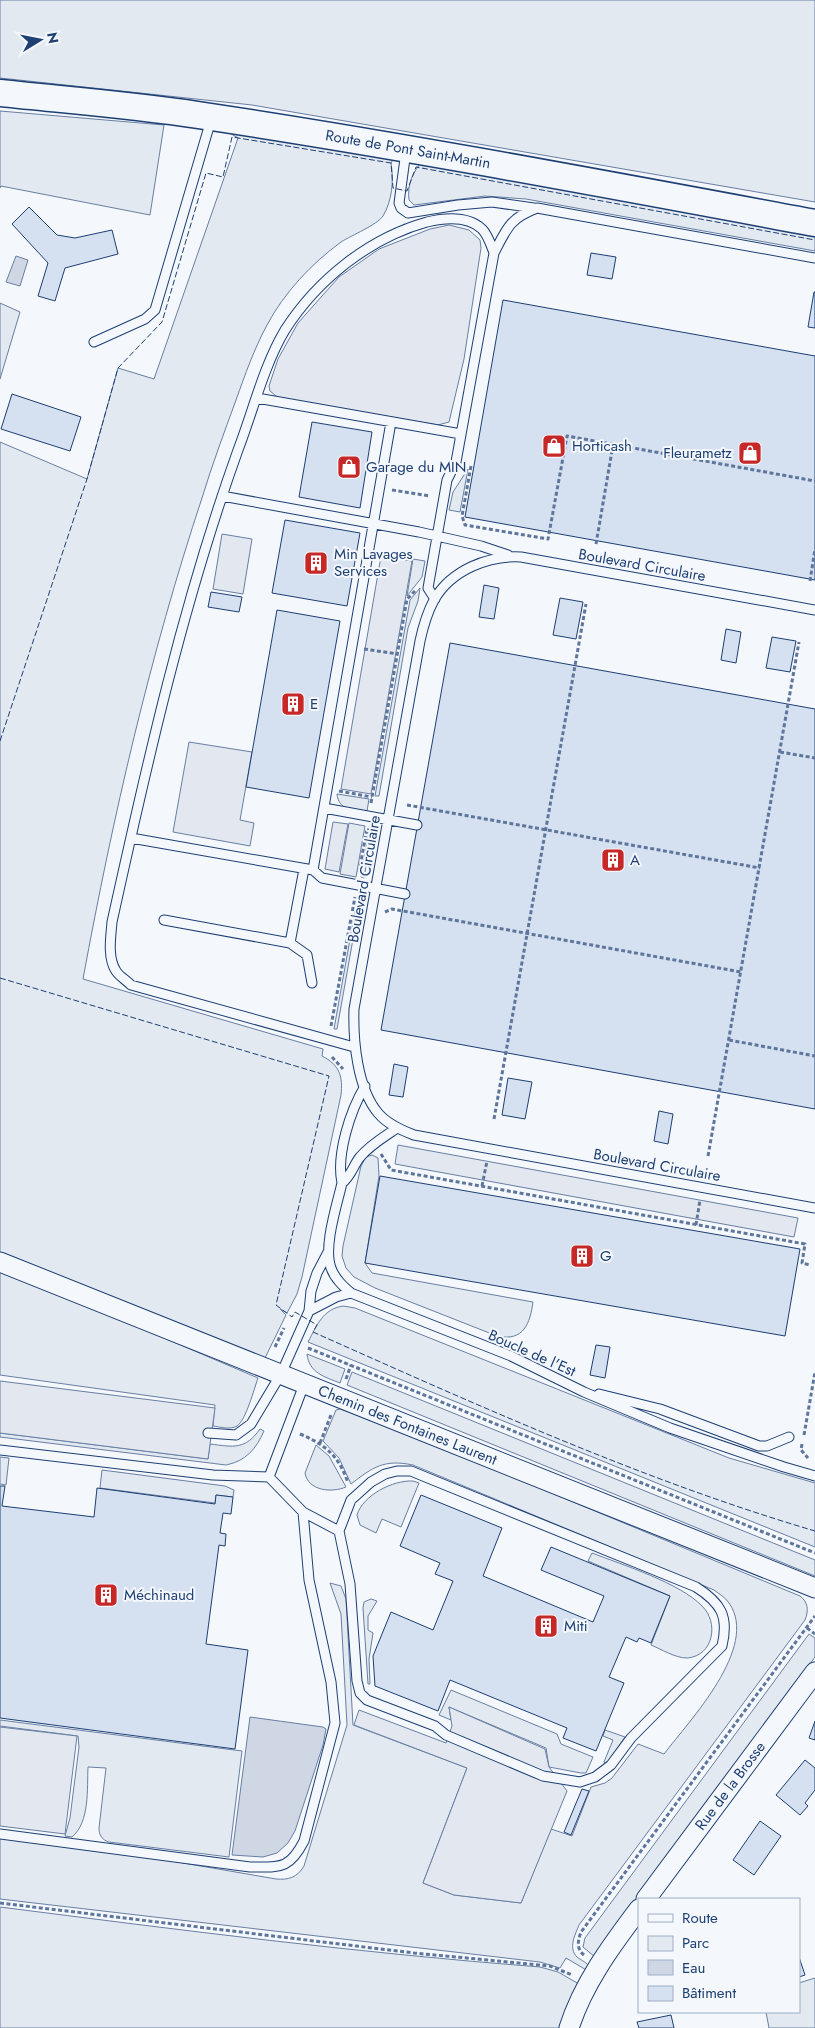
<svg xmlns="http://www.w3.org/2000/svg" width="815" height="2028" viewBox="0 0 815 2028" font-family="Jost,sans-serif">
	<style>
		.green { fill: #e3e9f0; stroke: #687fa3 }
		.parking { fill: #e3e8f0; stroke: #687fa3 }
		.water { fill: #cfd7e4; stroke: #687fa3 }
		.building { fill: #d5e0f0; stroke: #1d3f73 }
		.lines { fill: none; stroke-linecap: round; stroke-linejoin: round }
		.lane-casing { stroke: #1d3f73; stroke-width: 11 }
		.street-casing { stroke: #1d3f73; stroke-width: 21 }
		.secondary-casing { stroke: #1d3f73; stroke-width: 29 }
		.path { stroke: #5e769c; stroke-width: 3; stroke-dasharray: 4 2.5; stroke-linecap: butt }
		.lane { stroke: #f4f7fb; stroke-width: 9 }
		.street { stroke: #f4f7fb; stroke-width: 19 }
		.secondary { stroke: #f4f7fb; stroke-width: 26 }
		.fence { stroke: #1d3f73; stroke-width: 1; stroke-dasharray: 6 2.5; stroke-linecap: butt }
		.labels { text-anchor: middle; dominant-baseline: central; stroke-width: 4; stroke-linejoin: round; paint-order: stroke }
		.street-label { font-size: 15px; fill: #1d3f73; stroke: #f4f7fb }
		.poi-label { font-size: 15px; fill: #1d3f73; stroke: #f4f7fb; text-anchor: start }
	</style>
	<rect width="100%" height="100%" fill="#f4f7fb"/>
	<path class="green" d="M0 0H815V202L252 105 0 78Z
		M0 111 164 125 150 215 1 186 0 188Z
		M228 132 391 155 392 162 391 163C394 181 392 201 383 216 377 225 352 235 341 242 311 264 284 293 267 325 254 349 245 375 236 400 224 433 212 465 202 498 150 655 113 816 83 979L316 1047 323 1049 322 1056C340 1065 343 1077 341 1095L302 1277 297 1294 287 1313 280 1309 286 1315 264 1360 0 1253V442L87 479 118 368 154 379 238 138Z
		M423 160 815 232V251L526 199 485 196 414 205 409 200C407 184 413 172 423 160Z
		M0 303 20 312 0 379Z
		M468 469 460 512 449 510 453 492Z
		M413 559 425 561 422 577 407 596Z
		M420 588 418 601 408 628 379 796H375L410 600Z
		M337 794 369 799 367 811C354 813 338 809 337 794Z
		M349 823 365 826 356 877 340 874Z
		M370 826 373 827 364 878 361 877Z
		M355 911H358L337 1029H334Z
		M372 1155 378 1158 379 1176 365 1263 372 1273 533 1302C530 1323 524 1342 497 1336L375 1288 354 1277 346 1268 342 1256 343 1246 361 1166 366 1157Z
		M0 1268 258 1378C254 1389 246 1420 237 1426 230 1430 220 1427 213 1426L215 1405 0 1375Z
		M343 1306 355 1308 729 1458 815 1483V1547L308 1342C317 1325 323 1309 343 1306Z
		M307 1354 345 1369 340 1383C325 1377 309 1373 307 1354Z
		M352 1372 815 1560V1576L347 1385Z
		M340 1409 385 1424 800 1596C808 1602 809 1610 805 1620L579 1925C575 1935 568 1948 577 1957 582 1961 587 1962 590 1968L588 1971 566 1958 560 1968 540 1962 0 1899V1838L166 1860 276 1879C288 1880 297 1878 304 1866L347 1725 341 1614 330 1583 341 1586 346 1599 353 1725 467 1768 423 1883 454 1895 521 1903 551 1829 572 1836 591 1787 605 1783 612 1778 638 1744 664 1754C689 1721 760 1647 729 1603 725 1597 719 1594 714 1590L413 1465C384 1459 373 1467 351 1484L339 1458 323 1441 336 1410Z
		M260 1429 264 1431C256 1449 246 1461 226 1465L0 1437V1433L208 1459 210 1444C234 1447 245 1450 260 1429Z
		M316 1445 329 1456 346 1487C332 1493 308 1491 305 1473Z
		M0 1457 9 1458 6 1485 0 1484Z
		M102 1470 225 1486 234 1490 233 1497 216 1495 215 1503 100 1488Z
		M413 1481 419 1483 401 1527 382 1519 376 1533 360 1525 357 1515C363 1495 393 1480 413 1481Z
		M592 1553C623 1565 680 1583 702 1606 719 1622 714 1656 687 1658 675 1658 661 1649 651 1645L670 1596 588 1561Z
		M371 1599 377 1601 368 1616V1630L373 1633 369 1659 370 1684H368L363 1608 364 1602Z
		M809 1634 815 1638V1657L595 1957 583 1947 585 1938Z
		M451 1690 557 1734 561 1744 593 1757 586 1773H581L549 1767 546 1748 449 1707 451 1720 439 1715Z
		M0 1720 242 1751 229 1857 109 1842C102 1840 99 1835 99 1828L106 1768 88 1767C87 1788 90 1822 72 1837L65 1836 70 1818 79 1747 78 1736 0 1726Z
		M605 1730 625 1737 606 1764 604 1762 613 1740 603 1736Z
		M0 1907C180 1930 359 1953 540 1967L558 1972 579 1984 563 2028H0Z
		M815 1978V2028H769L766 2012H799V1983Z"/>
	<path class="parking" d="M449 225 469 230 480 240 481 248 464 359 449 422 438 425 283 399 276 396 270 391 269 386 278 359 298 323 339 277 379 249 430 229Z
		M222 534 252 539 243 594 213 589Z
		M381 556 412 561 371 794 341 789Z
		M189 742 252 752 240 820 254 823 250 846 173 832Z
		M333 822 348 824 339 872 325 869Z
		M398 1145 798 1218 794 1237 395 1164Z
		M0 1381 215 1408 208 1459 0 1433Z
		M449 1707 545 1749 549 1767 567 1791 521 1903 454 1895 423 1883 467 1768 354 1725 359 1710 446 1743 452 1726Z
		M0 1727 77 1736 65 1834 0 1826Z"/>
	<path class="water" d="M16 256 28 260 20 286 6 282Z
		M250 1717 323 1727 326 1729 323 1745 295 1831 288 1843 277 1853 263 1857 232 1855Z"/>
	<path class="building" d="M29 207 57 235 75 238 112 230 118 254 65 268 55 301 38 296 48 263 12 224Z
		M591 253 616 257 612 279 587 275Z
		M814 292H815V328L808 327Z
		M503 300 815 356V580L465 517Z
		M12 394 81 417 70 451 1 429Z
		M312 422 372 432 360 508 299 497Z
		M285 520 360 533 347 606 272 593Z
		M484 585 499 588 494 619 479 617Z
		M211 592 242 597 239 612 208 607Z
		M560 598 583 602 576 639 553 635Z
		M277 610 340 621 309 798 246 787Z
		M726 629 741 632 736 663 721 660Z
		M772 637 796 641 790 672 766 668Z
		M450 643 815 709V1109L381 1030Z
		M394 1064 408 1067 403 1097 389 1095Z
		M508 1078 532 1082 525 1119 502 1115Z
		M659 1111 673 1114 668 1144 654 1141Z
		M380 1176 800 1249 785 1336 365 1263Z
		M596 1345 610 1347 605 1378 590 1375Z
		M0 1486H5L2 1506 94 1517 97 1488 215 1504 216 1495 233 1497 231 1514 223 1513 220 1533 226 1534 225 1546 219 1545 206 1644 248 1650 235 1749 0 1718Z
		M421 1495 502 1528 483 1576 593 1622 604 1596 541 1570 551 1547 670 1596 651 1643 639 1638 637 1642 626 1637 609 1677 624 1683 596 1751 563 1738 567 1728 450 1680 438 1711 375 1686 373 1656 391 1612 433 1630 453 1581 435 1574 440 1563 400 1546Z
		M815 1721V1740L809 1738Z
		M805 1760 815 1768V1790L805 1803 808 1806 800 1815 776 1795Z
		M582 1789 589 1791 571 1835 564 1832Z
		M760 1821 781 1836 754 1875 733 1860Z
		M799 1957 805 1975 799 1977Z
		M671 2015 674 2028H639L637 2022Z"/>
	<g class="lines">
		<g class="lane-casing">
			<path id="lane" d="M406 151 399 203 401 208 408 213 458 205 492 202 534 208
				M94 342 145 319 155 310 211 120
				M257 398 461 434
				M222 496 419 532 481 546 508 555
				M435 599 428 588 447 480 456 462 494 253C507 228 510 218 537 208L815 258
				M815 610 521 557C489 555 451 570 434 600 427 613 423 627 420 641L354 1009C353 1040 357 1088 378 1113 387 1124 401 1130 414 1135L815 1208
				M324 808 417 825
				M131 838 313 870 391 422
				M313 870 322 878 405 894
				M164 920 290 943 307 955 312 983
				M290 943 304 869
				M354 1047 131 985C126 980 119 976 116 971 107 957 111 936 112 922 147 763 183 603 238 450 253 411 264 365 285 330 317 280 369 238 427 222 444 218 468 216 482 229 488 235 491 245 494 253
				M365 1086C350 1111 336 1155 342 1183 337 1205 323 1247 331 1268 335 1279 343 1286 351 1293L511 1356 584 1392 670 1428 784 1467 815 1476
				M342 1183C351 1176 353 1166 360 1157 370 1145 384 1137 397 1128
				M309 1311 336 1297 351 1293
				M599 1394 660 1409 759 1446H767L789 1437
				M208 1433 236 1435 251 1424 281 1374 309 1311 311 1291 317 1273 328 1252
				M0 1450 213 1475 269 1477 303 1512 309 1580 331 1682 335 1723 304 1841C289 1870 280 1867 250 1867L0 1834
				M397 1471H411L423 1476 696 1587C721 1603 729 1616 722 1646L631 1738 611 1765 595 1777 580 1782 543 1776 446 1735 435 1726 367 1700 360 1693 357 1681 350 1584 339 1531 351 1500 371 1482 385 1474Z
				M269 1477 305 1382
				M303 1512 339 1531"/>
		</g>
		<g class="street-casing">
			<g id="street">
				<path id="s1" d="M0 1262 815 1588"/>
				<path id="s2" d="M646 1899 815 1672"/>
				<path d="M569 2028C583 1984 611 1946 639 1909"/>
			</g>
		</g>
		<g class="secondary-casing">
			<g id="secondary">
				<path id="s3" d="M0 93C66 100 132 105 198 115 404 146 610 185 815 223"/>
			</g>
		</g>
		<path class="path" d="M471 466 462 516 465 525 548 539 567 436 815 481
			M392 490 430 496
			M596 544 613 445
			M810 581 815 549
			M364 649 398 654
			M780 752 815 758
			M339 791 372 797
			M371 803 407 599 415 591
			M407 805 760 868
			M359 872 367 829
			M385 912 392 909 741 972
			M331 1026 355 897
			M729 1040 815 1056
			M332 1057 343 1069
			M494 1119 586 604
			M381 1154 391 1170 805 1244 802 1263 810 1265
			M708 1156 799 642
			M482 1186 487 1161
			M696 1225 700 1200
			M275 1347 284 1328
			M308 1348 815 1553
			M346 1379 351 1365
			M300 1434C326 1445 339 1456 348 1483
			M804 1435 815 1372
			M320 1443 331 1415
			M802 1444 801 1450 808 1458
			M807 1628 815 1634
			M0 1903 414 1953 550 1966 572 1975
			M584 1955C576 1949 578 1940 581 1932L815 1616"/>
		<use href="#lane" class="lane"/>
		<use href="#street" class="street"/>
		<use href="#secondary" class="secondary"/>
		<path class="fence" d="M0 741 87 479 118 368 162 322 206 173 223 177 232 137 391 163 393 188 407 191 416 167 815 240
			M0 978 329 1076 276 1305 292 1317 295 1312 317 1325 313 1332C477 1405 642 1480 815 1531"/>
	</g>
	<defs>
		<g id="shop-square" transform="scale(1.25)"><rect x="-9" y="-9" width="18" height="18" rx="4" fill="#c62828" stroke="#f4f7fb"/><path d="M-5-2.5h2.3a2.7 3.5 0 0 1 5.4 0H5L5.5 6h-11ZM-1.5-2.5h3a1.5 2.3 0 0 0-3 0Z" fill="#fff"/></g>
		<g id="building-square" transform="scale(1.25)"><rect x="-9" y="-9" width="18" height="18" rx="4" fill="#c62828" stroke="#f4f7fb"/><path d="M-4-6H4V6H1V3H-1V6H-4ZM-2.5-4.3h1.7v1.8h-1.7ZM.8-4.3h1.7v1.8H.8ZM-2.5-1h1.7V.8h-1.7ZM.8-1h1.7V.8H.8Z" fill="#fff"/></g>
	</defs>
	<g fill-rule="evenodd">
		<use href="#shop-square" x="554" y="446"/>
		<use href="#shop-square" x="750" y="453"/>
		<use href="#shop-square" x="349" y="467"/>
		<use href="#building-square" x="316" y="563"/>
		<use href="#building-square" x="293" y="704"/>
		<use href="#building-square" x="613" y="860"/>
		<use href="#building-square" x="582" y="1256"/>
		<use href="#building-square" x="106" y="1595"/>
		<use href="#building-square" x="546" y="1626"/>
	</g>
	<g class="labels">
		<g class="street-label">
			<text stroke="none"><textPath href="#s3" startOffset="412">Route de Pont Saint-Martin</textPath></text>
			<text transform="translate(642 565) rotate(10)">Boulevard Circulaire</text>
			<text transform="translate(364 879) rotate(-80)">Boulevard Circulaire</text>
			<text transform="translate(657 1165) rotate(10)">Boulevard Circulaire</text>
			<text transform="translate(532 1353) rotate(24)">Boucle de l'Est</text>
			<text stroke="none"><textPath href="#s1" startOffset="439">Chemin des Fontaines Laurent</textPath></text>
			<text stroke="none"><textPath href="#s2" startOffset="141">Rue de la Brosse</textPath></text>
		</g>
		<g class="poi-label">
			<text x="572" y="446">Horticash</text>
			<text x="732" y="453" text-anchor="end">Fleurametz</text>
			<text x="366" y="467">Garage du MIN</text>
			<text x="334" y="554">Min Lavages<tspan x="334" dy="17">Services</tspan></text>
			<text x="310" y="704">E</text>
			<text x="630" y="860">A</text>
			<text x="600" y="1256">G</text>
			<text x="124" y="1595">Méchinaud</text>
			<text x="564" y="1626">Miti</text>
		</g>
	</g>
	<rect x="638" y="1898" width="162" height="115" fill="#f4f7fb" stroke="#9eadc5"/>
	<rect x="648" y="1914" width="25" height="8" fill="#f4f7fb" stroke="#9eadc5"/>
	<text x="682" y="1923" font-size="15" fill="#1d3f73">Route</text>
	<rect x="648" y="1936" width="25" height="15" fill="#e3e9f0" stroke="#9eadc5"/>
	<text x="682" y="1948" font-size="15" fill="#1d3f73">Parc</text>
	<rect x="648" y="1960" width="25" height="15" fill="#cfd7e4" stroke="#9eadc5"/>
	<text x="682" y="1973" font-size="15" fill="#1d3f73">Eau</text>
	<rect x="648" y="1986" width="25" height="15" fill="#d5e0f0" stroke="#9eadc5"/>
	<text x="682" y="1998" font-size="15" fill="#1d3f73">Bâtiment</text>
	<g transform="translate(40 40) rotate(80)" stroke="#f4f7fb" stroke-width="4" paint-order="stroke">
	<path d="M0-4L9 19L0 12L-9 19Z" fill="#1d3f73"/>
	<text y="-8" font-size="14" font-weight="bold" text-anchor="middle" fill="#1d3f73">N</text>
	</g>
</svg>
